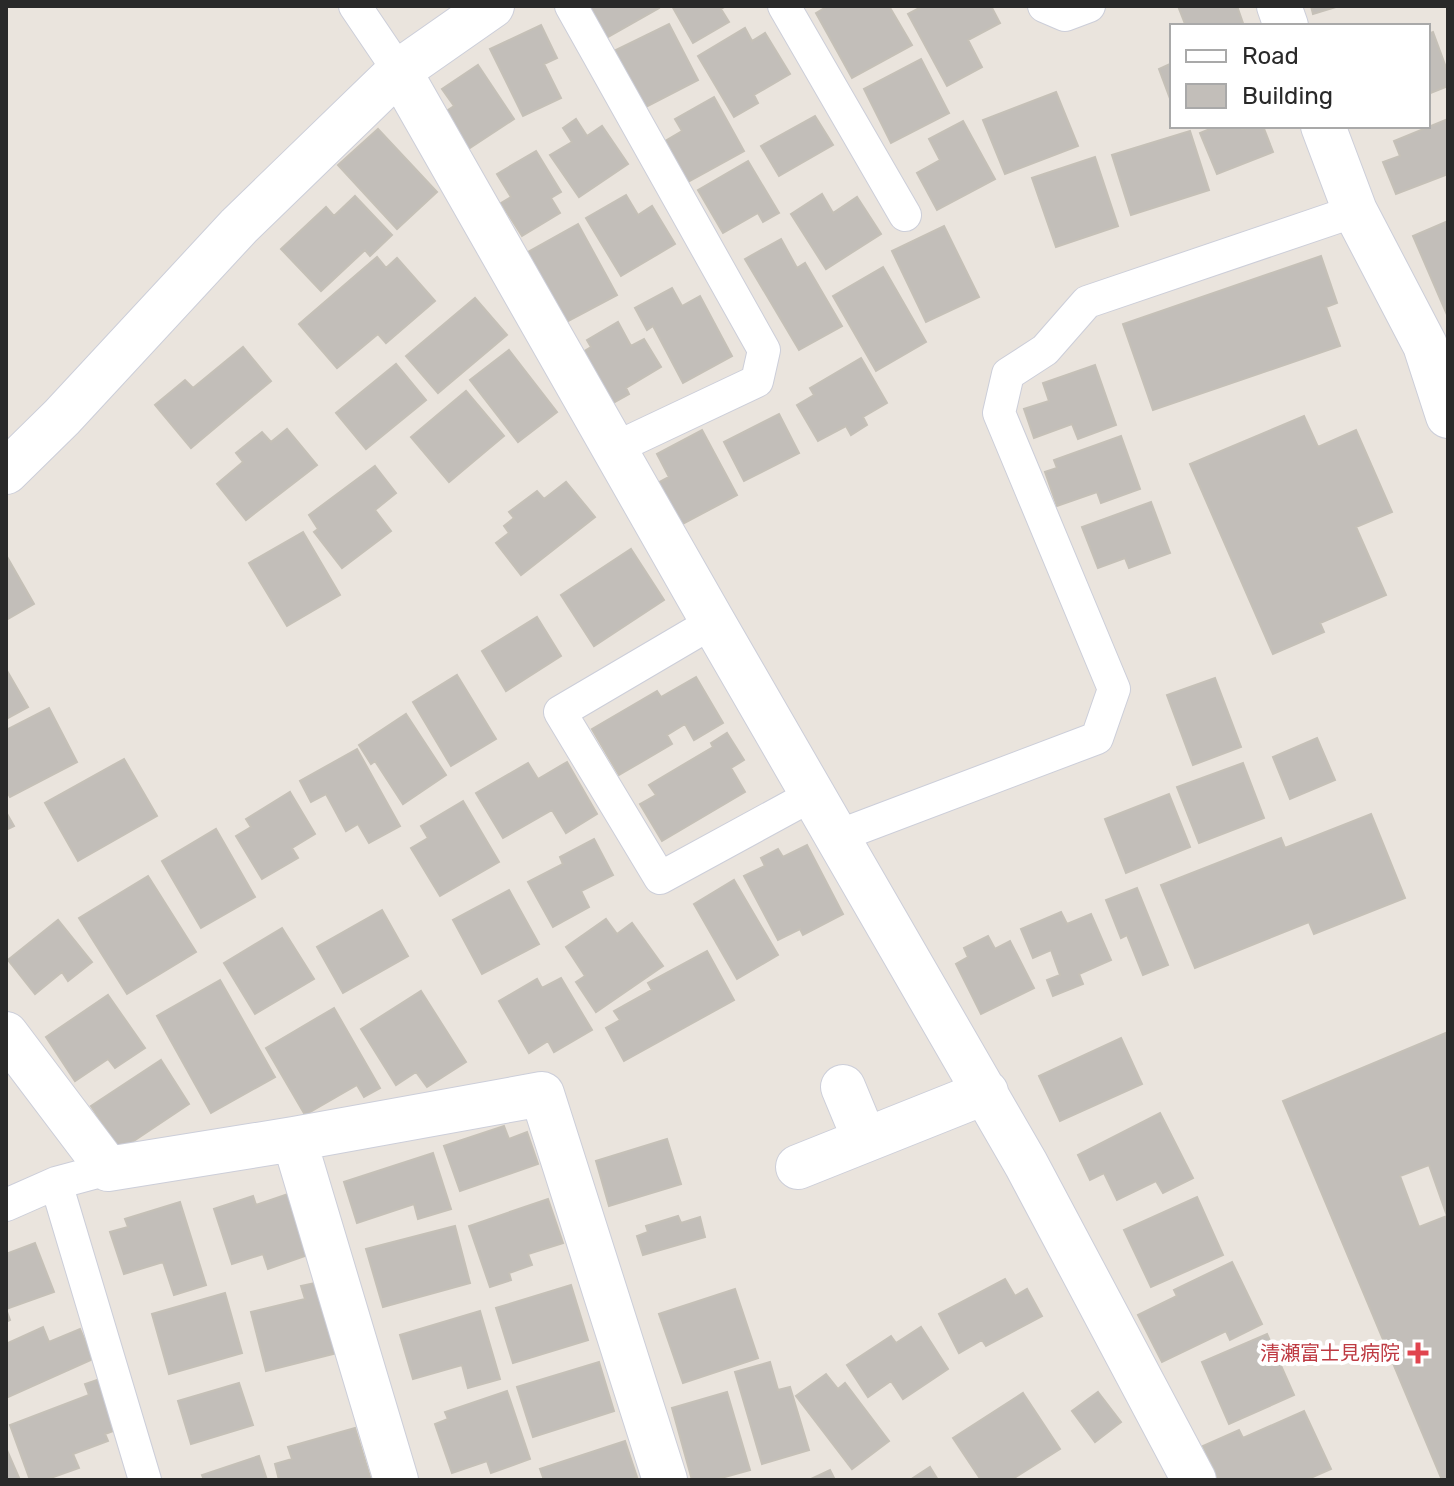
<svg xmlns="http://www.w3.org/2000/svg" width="1454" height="1486" viewBox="0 0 1454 1486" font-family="Rubik,'Noto Sans JP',sans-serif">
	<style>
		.building { fill: #c2beb9; stroke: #c5c0b7; stroke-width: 2; fill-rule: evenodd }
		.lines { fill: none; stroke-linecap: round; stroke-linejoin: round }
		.service-casing { stroke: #ccced9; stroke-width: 34 }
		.minor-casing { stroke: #ccced9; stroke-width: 46 }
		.tertiary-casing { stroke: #ccced9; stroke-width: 46 }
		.service { stroke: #fff; stroke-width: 32 }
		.minor { stroke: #fff; stroke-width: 44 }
		.tertiary { stroke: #fff; stroke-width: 44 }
		.health-dot { fill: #e0444e; stroke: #fff; stroke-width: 3 }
		.labels { text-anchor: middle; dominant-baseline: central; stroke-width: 8; stroke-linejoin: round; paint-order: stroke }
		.health-label { font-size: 20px; fill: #be3a42; stroke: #fff; text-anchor: end }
	</style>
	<rect width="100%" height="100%" fill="#eae4dd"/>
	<path class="building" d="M589 6H658L659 8 606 38Z
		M672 6H726L721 9 729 22 693 43Z
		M828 6H889L912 45 852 78 816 13Z
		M923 6H991L1000 23 968 40 982 67 947 86 908 14Z
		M1178 6H1237L1244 26H1179L1185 24Z
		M1311 6H1339L1313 14Z
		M669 24 698 80 644 108 614 51Z
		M541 25 557 58 544 64 561 98 523 116 490 49Z
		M745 28 752 41 765 33 790 74 754 95 758 103 734 117 698 56Z
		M1433 32 1448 73V86L1428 94V34Z
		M921 59 949 113 891 143 864 89Z
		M1172 63V104L1159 69Z
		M478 65 514 119 467 150 442 114 454 106 442 89Z
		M1056 92 1078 146 1005 174 983 120Z
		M714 97 744 151 688 182 665 141 682 131 675 119Z
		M815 116 833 145 779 176 761 146Z
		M576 119 587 136 602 126 628 164 579 197 550 155 572 142 563 128Z
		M1448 119V174L1396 194 1383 162 1400 156 1394 141Z
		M963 121 995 179 937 210 917 173 940 160 929 139Z
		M1217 126H1241L1242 129 1263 126 1273 152 1217 174 1200 133Z
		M378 129 437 192 397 229 338 165Z
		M1190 131 1209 190 1131 215 1112 155Z
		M536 151 561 192 551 198 560 213 522 236 501 203 511 197 497 174Z
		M1095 157 1118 226 1056 247 1032 178Z
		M748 161 779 213 763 222 758 213 723 233 698 190Z
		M822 194 833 213 857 197 881 234 826 269 791 214Z
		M626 195 638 215 652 206 675 244 621 276 586 218Z
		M355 196 392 235 370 256 365 250 321 291 281 249 326 207 334 216Z
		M1448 221V317L1413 236Z
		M578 224 617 295 559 326 521 256Z
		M944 226 979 297 926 322 892 251Z
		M781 239 797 268 805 263 842 326 799 350 745 259Z
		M1321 256 1337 303 1326 307 1340 346 1153 410 1123 324Z
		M377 257 386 268 397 258 435 301 386 343 378 334 337 368 299 324Z
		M883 267 926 342 876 371 833 296Z
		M672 288 682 306 700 296 732 356 683 383 653 326 647 330 635 308Z
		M475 298 507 335 438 393 406 356Z
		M618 322 631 346 644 339 661 367 626 388 629 394 606 407 576 356 591 347 587 340Z
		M243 347 271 381 191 448 155 405 185 380 193 388Z
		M509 350 557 412 518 442 470 380Z
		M861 358 887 403 863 417 867 425 851 435 846 426 818 441 797 405 814 395 810 388Z
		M396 364 426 400 366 449 336 413Z
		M1095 365 1116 425 1078 439 1072 424 1034 438 1024 409 1049 401 1043 383Z
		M466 391 504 436 449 482 411 437Z
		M779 414 799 453 744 481 724 442Z
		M1304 416 1318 447 1356 430 1392 512 1356 527 1386 595 1320 623 1324 632 1273 654 1190 464Z
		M287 429 317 465 246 520 217 484 243 462 236 453 262 432 271 442Z
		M702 430 737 495 677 527 654 485 669 477 657 454Z
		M1121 436 1140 489 1101 503 1097 492 1057 506 1045 472 1057 468 1054 460Z
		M375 466 396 493 375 510 391 531 342 568 314 532 318 529 309 515Z
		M566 482 595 517 521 575 496 543 509 533 504 526 514 518 509 512 537 491 544 499Z
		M1151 502 1170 553 1129 568 1125 558 1098 568 1082 527Z
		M303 532 340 595 287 626 249 563Z
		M631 549 664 600 594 646 561 595Z
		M6 555 34 604 6 620Z
		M537 617 561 656 506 691 482 651Z
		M6 669 28 707 6 719Z
		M457 675 496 739 451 766 413 702Z
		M696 677 723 723 694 740 685 724 667 735 672 744 619 775 592 729 657 691 661 697Z
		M1215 678 1241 747 1193 765 1167 695Z
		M49 708 77 762 10 797 6 790V730Z
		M406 714 446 775 403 804 375 761 371 764 359 745Z
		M727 733 744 760 731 768 745 792 662 841 640 804 656 795 649 785 713 747 711 743Z
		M1317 738 1335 780 1290 799 1273 757Z
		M357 749 400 826 369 843 358 824 346 831 326 794 311 802 300 781Z
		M124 759 157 816 78 861 45 803Z
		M567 762 597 814 566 833 552 810 503 838 476 793 528 763 538 779Z
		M1243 763 1264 818 1199 843 1177 787Z
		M290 792 315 834 292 848 298 858 262 879 236 836 251 827 246 819Z
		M1169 794 1190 847 1126 873 1105 819Z
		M463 801 499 862 440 896 411 848 428 838 421 826Z
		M6 812 14 826 6 830Z
		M1371 814 1405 898 1314 934 1309 922 1195 968 1161 885 1281 838 1285 848Z
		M216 829 255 897 201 928 162 861Z
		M594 839 613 875 581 891 589 907 553 927 528 882 563 864 560 857Z
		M807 845 843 914 803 935 800 929 778 940 744 876 765 866 761 858 778 849 783 857Z
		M148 876 196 952 127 994 79 918Z
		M734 880 778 955 737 979 694 904Z
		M1137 888 1168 965 1143 975 1127 935 1121 938 1106 900Z
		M509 890 539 944 482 974 453 920Z
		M382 910 408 956 343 993 317 947Z
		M1061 912 1067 924 1091 914 1111 960 1079 974 1083 984 1053 996 1047 980 1060 975 1051 950 1033 958 1021 929Z
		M606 919 617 934 632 923 663 966 596 1012 576 982 585 976 566 947Z
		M58 920 92 962 68 981 62 972 35 994 8 960Z
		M282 928 314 979 255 1014 224 963Z
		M988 936 995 949 1010 941 1034 988 981 1014 956 964 968 957 964 948Z
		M707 951 734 1000 624 1061 606 1028 620 1020 614 1011 652 990 648 983Z
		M561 978 592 1030 554 1052 548 1041 529 1053 499 1001 537 979 542 988Z
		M220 980 275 1077 211 1113 157 1016Z
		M421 991 466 1062 427 1087 416 1072 396 1085 361 1029Z
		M108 995 145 1048 115 1068 108 1059 75 1081 46 1037Z
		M334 1008 380 1088 364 1097 357 1085 305 1115 266 1048Z
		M1448 1032V1480H1442L1283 1101ZM1429 1165 1447 1216 1419 1227 1400 1176Z
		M1121 1038 1142 1084 1060 1121 1039 1076Z
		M161 1060 189 1104 120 1150 91 1106Z
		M1160 1113 1193 1178 1163 1193 1156 1181 1117 1200 1104 1173 1090 1180 1078 1155Z
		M504 1126 509 1139 527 1132 538 1164 460 1191 444 1146Z
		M667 1139 681 1184 609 1206 596 1161Z
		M433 1153 451 1209 418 1219 414 1204 357 1223 344 1182Z
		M288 1194 308 1255 268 1269 263 1254 232 1264 214 1209 253 1196 256 1205Z
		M1197 1197 1223 1255 1151 1287 1124 1230Z
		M548 1199 563 1243 528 1254 532 1265 509 1273 511 1280 490 1287 469 1226Z
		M180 1202 206 1285 174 1295 163 1262 124 1274 110 1232 128 1227 125 1219Z
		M678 1216 681 1223 700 1217 705 1237 643 1255 637 1236 648 1232 646 1226Z
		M455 1226 470 1283 383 1307 366 1249Z
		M35 1243 54 1292 6 1309 10 1320 6 1322V1254Z
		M1232 1262 1262 1324 1230 1340 1226 1331 1162 1362 1138 1315 1177 1296 1174 1290Z
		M1005 1279 1015 1296 1027 1289 1042 1316 986 1346 982 1340 959 1353 939 1314Z
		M320 1282 337 1353 266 1371 251 1312 305 1299 301 1286Z
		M571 1285 588 1340 513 1363 496 1308Z
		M735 1289 758 1358 683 1383 659 1314Z
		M225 1293 242 1353 169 1374 152 1314Z
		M480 1311 500 1379 468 1388 462 1365 413 1379 400 1335Z
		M43 1327 49 1342 80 1329 93 1359 6 1398V1344Z
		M921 1327 948 1369 903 1399 891 1381 868 1397 847 1365 891 1336 896 1343Z
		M1267 1334 1294 1395 1229 1424 1202 1362Z
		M599 1362 614 1411 533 1437 517 1387Z
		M770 1362 778 1390 790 1387 809 1450 762 1464 735 1372Z
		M826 1374 838 1389 845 1383 889 1441 852 1469 796 1396Z
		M100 1379 124 1427 105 1434 108 1441 73 1454 79 1468 45 1480H30L10 1425 89 1395 85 1384Z
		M239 1383 253 1425 191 1444 178 1401Z
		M507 1391 530 1459 491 1473 487 1461 452 1473 435 1424 448 1419 445 1412Z
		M727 1392 750 1470 714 1480H692L672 1408Z
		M1098 1392 1121 1422 1095 1442 1072 1411Z
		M1023 1393 1060 1449 1011 1480H981L953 1438Z
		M1304 1411 1331 1469 1306 1480H1219L1203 1446 1239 1430 1243 1438Z
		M355 1428 371 1480H279L275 1464 292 1459 288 1447Z
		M625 1441 637 1477 628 1480H544L540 1469Z
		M6 1448 20 1480H6Z
		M259 1456 267 1480H204L202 1475Z
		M930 1467 938 1480H910Z
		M830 1470 835 1480H809Z"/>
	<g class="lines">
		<g class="service-casing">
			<path id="service" d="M355 6 399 71
				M571 6 764 350 757 381 613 449
				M784 6 905 215
				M1044 6 1065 15 1089 6
				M713 622 560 712 660 878 814 794
				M838 836 1097 738 1114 689 999 413 1008 374 1045 350 1087 302 1355 211
				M56 1183 145 1480
				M6 1205 56 1183 108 1169"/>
		</g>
		<g class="minor-casing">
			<path id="minor" d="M1279 6 1286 26
				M399 71 713 622 1026 1164 1194 1480
				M1323 126 1355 211 1425 345 1448 416
				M6 1034 108 1169 294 1139 542 1094 665 1480
				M843 1087 865 1140
				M294 1139 396 1480
				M798 1167 986 1092"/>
		</g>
		<g class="tertiary-casing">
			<path id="tertiary" d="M6 472 62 417 239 226 399 71 492 6"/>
		</g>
		<use href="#service" class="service"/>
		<use href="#minor" class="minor"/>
		<use href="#tertiary" class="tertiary"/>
	</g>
	<path class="health-dot" d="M1414 1341h8v8h8v8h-8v8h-8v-8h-8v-8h8z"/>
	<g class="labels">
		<g class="health-label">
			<text x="1400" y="1353">清瀬富士見病院</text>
		</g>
	</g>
	<rect width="1454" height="1486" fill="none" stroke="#292929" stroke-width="16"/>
	<rect x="1170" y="24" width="260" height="104" fill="#ffffff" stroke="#a9a9a9" stroke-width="2"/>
	<rect x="1186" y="50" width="40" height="12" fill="#ffffff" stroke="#a9a9a9" stroke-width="2"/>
	<text x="1242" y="64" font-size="24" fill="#292929">Road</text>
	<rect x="1186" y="84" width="40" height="24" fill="#c2beb9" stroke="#a9a9a9" stroke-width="2"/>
	<text x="1242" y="104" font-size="24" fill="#292929">Building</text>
</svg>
